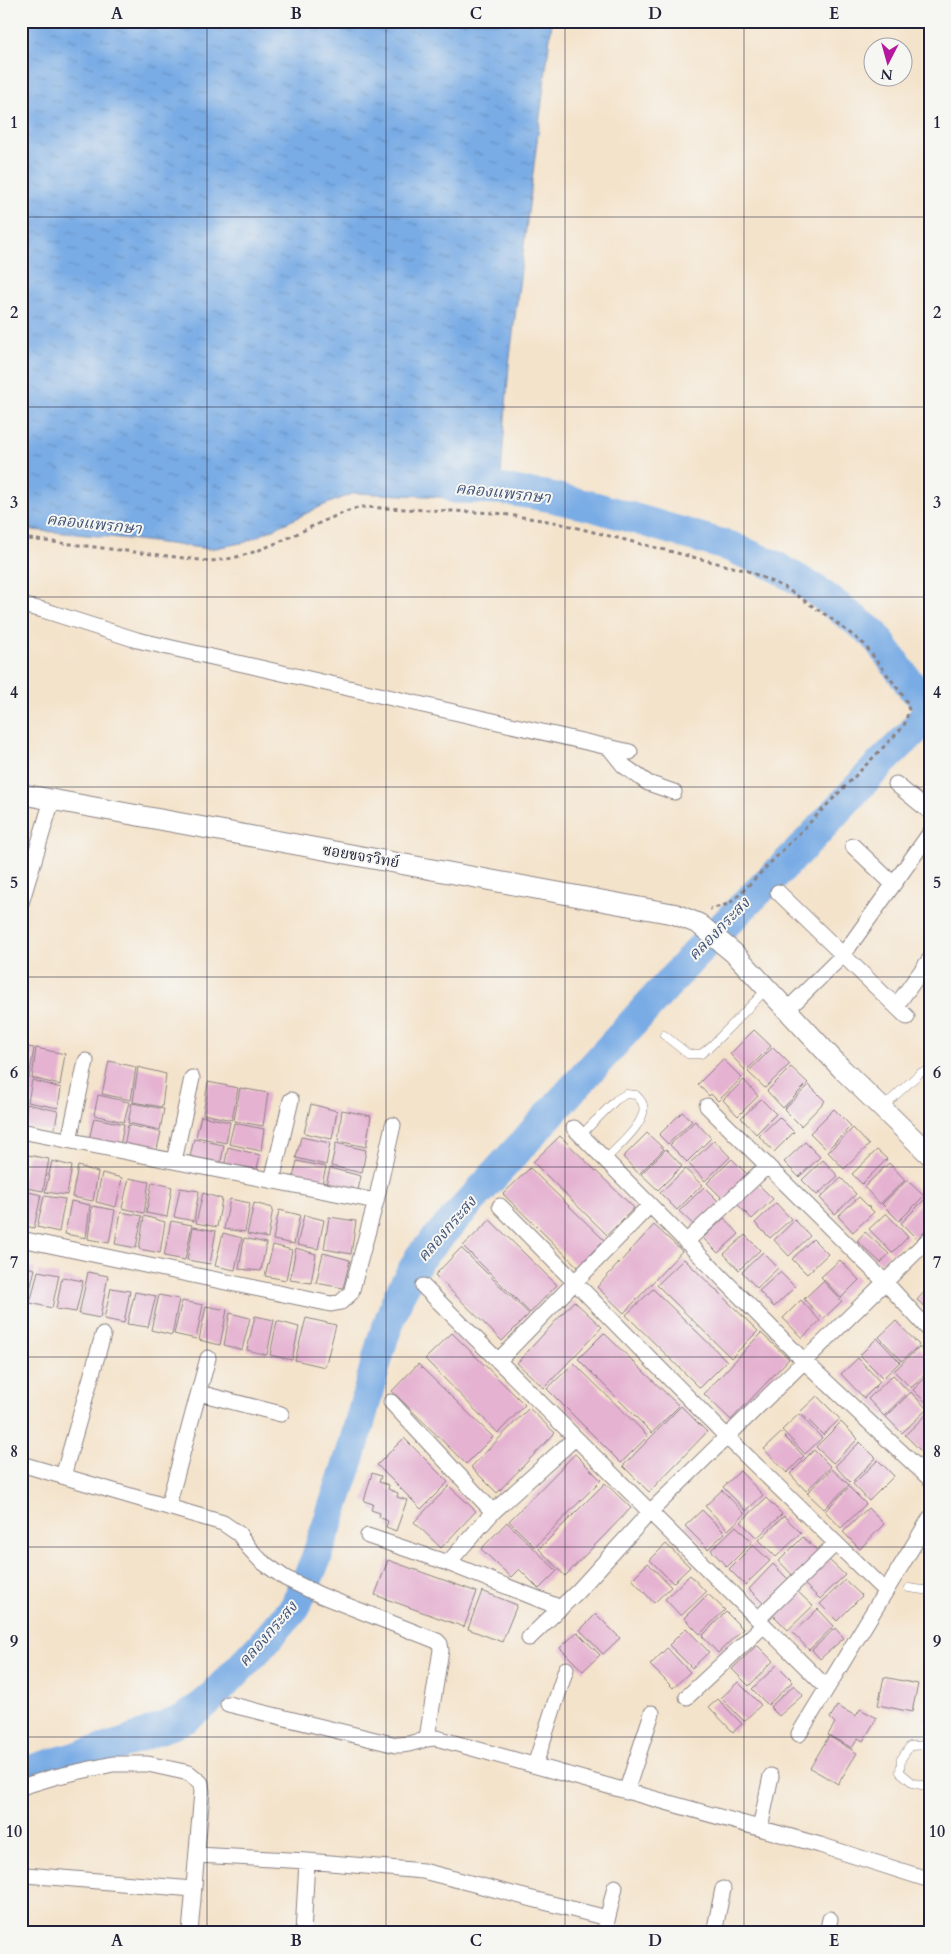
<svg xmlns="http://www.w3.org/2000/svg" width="951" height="1954" viewBox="0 0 951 1954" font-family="Cardo,'Noto Serif Thai',serif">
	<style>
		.water { fill: url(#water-ripples); stroke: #4e6790 }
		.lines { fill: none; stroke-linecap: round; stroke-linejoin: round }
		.river { stroke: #79ace5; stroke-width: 31 }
		.building { fill: #e5b2d1 }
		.lane-casing { stroke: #8b8283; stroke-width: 9 }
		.street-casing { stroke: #8b8283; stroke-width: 17 }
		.secondary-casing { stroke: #8b8283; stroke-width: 22 }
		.path { stroke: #8b8283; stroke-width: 3; stroke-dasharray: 4 4; stroke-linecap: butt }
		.lane { stroke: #fff; stroke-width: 8 }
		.street { stroke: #fff; stroke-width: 15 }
		.secondary { stroke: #fff; stroke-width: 20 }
		.grid { fill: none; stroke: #22223b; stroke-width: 1; stroke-opacity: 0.55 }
		.labels { text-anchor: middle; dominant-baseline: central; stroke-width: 4; stroke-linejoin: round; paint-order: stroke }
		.street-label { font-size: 15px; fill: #22223b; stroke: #f6f6f2 }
		.water-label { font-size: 16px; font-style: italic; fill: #405276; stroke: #f6f6f2 }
		.neatline { fill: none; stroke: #22223b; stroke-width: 2 }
		.grid-label { font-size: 16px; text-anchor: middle; font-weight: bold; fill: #22223b }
	</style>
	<defs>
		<pattern id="water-ripples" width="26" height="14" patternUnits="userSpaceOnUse" patternTransform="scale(1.25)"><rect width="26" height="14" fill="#79ace5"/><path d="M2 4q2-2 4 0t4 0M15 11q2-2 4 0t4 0" fill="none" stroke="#638cbb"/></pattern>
	</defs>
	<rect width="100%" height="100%" fill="#f6f6f2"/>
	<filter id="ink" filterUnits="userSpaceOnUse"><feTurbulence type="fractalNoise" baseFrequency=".02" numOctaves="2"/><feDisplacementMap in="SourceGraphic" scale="10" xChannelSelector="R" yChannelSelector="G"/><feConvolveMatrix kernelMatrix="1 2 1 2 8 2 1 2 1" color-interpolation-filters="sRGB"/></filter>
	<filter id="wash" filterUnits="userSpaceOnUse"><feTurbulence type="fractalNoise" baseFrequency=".0096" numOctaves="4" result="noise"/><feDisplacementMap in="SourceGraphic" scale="20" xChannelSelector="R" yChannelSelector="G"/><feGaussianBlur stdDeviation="1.12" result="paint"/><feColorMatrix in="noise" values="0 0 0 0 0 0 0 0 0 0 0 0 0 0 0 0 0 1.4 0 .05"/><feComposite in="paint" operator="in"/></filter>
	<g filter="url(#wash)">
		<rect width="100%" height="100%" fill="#f4e3cb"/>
		<path class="water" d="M21 21H552L509 365 499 502 426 496 354 493 322 506 246 542 210 549 120 538 21 529Z"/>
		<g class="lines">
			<path class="river" d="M455 488 499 489 546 496 595 507 731 547 775 566 814 589 874 634 912 687 930 704
				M21 1773 122 1744 186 1718 208 1701 259 1648 295 1607 316 1559 351 1454 383 1338 399 1295 420 1257 698 951 804 846 876 768 914 731 930 707"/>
		</g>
		<g id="blocks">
			<path class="building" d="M754 1030 771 1046 746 1071 730 1054Z
				M21 1046 34 1048 29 1078 21 1076Z
				M773 1047 790 1064 765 1088 748 1072Z
				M36 1048 65 1054 60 1085 32 1078Z
				M723 1059 742 1078 718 1101 711 1094 709 1096 698 1084Z
				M109 1061 136 1067 131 1100 102 1094Z
				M138 1067 166 1074 162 1107 133 1102Z
				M791 1067 808 1083 783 1108 767 1091Z
				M21 1079 27 1080 23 1101 21 1100Z
				M32 1080 61 1088 58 1108 28 1102Z
				M744 1080 758 1096 738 1116 723 1100Z
				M208 1082 238 1088 232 1120 203 1114Z
				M809 1085 825 1101 801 1126 784 1109Z
				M240 1088 268 1093 263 1126 234 1121Z
				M98 1095 129 1102 124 1122 94 1115Z
				M761 1099 776 1114 756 1134 741 1118Z
				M132 1103 164 1109 160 1130 128 1123Z
				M27 1104 58 1111 54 1132 23 1126Z
				M311 1104 337 1111 332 1139 304 1133Z
				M834 1109 851 1126 827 1150 810 1133Z
				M342 1110 371 1116 366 1147 338 1141Z
				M682 1112 692 1121 668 1144 659 1135Z
				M201 1116 230 1122 226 1143 196 1137Z
				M779 1117 794 1132 774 1152 759 1136Z
				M94 1118 124 1124 120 1146 89 1140Z
				M695 1121 711 1138 687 1162 670 1145Z
				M234 1123 264 1129 261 1151 229 1144Z
				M128 1125 161 1132 156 1153 124 1147Z
				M853 1128 869 1145 844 1169 828 1152Z
				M647 1133 664 1149 639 1174 623 1157Z
				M560 1136 634 1208 607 1235 533 1162Z
				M301 1137 330 1143 326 1165 296 1158Z
				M194 1139 224 1145 220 1167 189 1161Z
				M714 1140 730 1157 705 1181 689 1164Z
				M805 1142 820 1157 799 1177 784 1162Z
				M336 1143 366 1150 362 1173 331 1166Z
				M228 1147 260 1155 256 1173 224 1168Z
				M666 1149 682 1166 658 1190 641 1174Z
				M877 1150 887 1159 862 1184 852 1174Z
				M28 1155 49 1159 43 1191 21 1187Z
				M732 1159 749 1176 724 1200 707 1183Z
				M823 1160 838 1176 817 1195 802 1180Z
				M52 1161 72 1166 67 1195 45 1192Z
				M297 1161 326 1167 321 1188 292 1182Z
				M889 1163 905 1180 880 1204 864 1187Z
				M78 1166 98 1172 93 1201 72 1197Z
				M330 1168 361 1176 357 1195 325 1189Z
				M530 1168 604 1240 578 1267 503 1194Z
				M685 1169 702 1185 677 1210 660 1193Z
				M102 1173 122 1178 116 1207 96 1202Z
				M129 1178 149 1182 144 1213 122 1208Z
				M841 1178 856 1194 835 1214 820 1198Z
				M907 1180 924 1196 899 1221 882 1204Z
				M152 1182 172 1187 167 1217 146 1213Z
				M758 1184 773 1199 752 1219 737 1204Z
				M704 1187 720 1203 696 1227 679 1211Z
				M180 1188 199 1191 194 1221 174 1217Z
				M21 1190 41 1195 34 1228 21 1225Z
				M203 1193 222 1199 217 1227 196 1223Z
				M44 1196 65 1199 59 1232 37 1227Z
				M859 1197 874 1212 853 1232 838 1216Z
				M926 1198 930 1203V1227L917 1239 901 1223Z
				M230 1199 250 1203 245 1232 224 1229Z
				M71 1201 90 1205 86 1238 65 1234Z
				M254 1203 273 1208 268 1238 247 1234Z
				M776 1203 791 1219 770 1238 755 1223Z
				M92 1206 115 1210 109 1243 88 1239Z
				M279 1210 300 1215 294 1244 273 1240Z
				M121 1212 142 1216 136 1248 115 1244Z
				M886 1213 908 1237 892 1253 869 1229Z
				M304 1215 324 1220 318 1249 297 1245Z
				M144 1216 165 1222 160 1253 139 1249Z
				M329 1217 356 1221 351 1254 324 1249Z
				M724 1218 739 1234 718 1253 703 1238Z
				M490 1220 557 1285 530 1313 463 1246Z
				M795 1220 810 1236 789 1256 774 1240Z
				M171 1221 192 1225 185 1260 164 1256Z
				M654 1225 682 1251 624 1313 597 1287Z
				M193 1227 216 1231 210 1264 187 1260Z
				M865 1232 889 1254 881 1263 857 1241Z
				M223 1233 242 1238 235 1270 215 1266Z
				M745 1235 760 1250 739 1270 724 1254Z
				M244 1238 266 1243 261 1271 239 1269Z
				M813 1239 828 1254 807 1274 792 1259Z
				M273 1245 292 1250 286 1280 265 1276Z
				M296 1248 316 1254 311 1283 290 1280Z
				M461 1248 529 1314 502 1341 435 1275Z
				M763 1252 778 1268 757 1288 742 1272Z
				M323 1253 350 1260 343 1288 316 1283Z
				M684 1259 758 1331 731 1358 657 1285Z
				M840 1260 859 1280 841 1298 821 1277Z
				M21 1266 35 1269 27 1302 21 1301Z
				M38 1271 59 1275 52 1308 30 1303Z
				M88 1272 108 1276 100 1318 79 1314Z
				M780 1272 795 1287 774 1307 759 1291Z
				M62 1277 83 1281 76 1312 56 1309Z
				M823 1281 842 1301 823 1319 804 1299Z
				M111 1288 130 1291 124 1323 104 1319Z
				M653 1289 727 1361 700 1388 626 1315Z
				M925 1291 930 1295V1311L917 1300Z
				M135 1292 156 1296 148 1327 127 1324Z
				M159 1295 179 1299 172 1335 151 1330Z
				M801 1300 820 1321 802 1338 783 1318Z
				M182 1301 203 1305 196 1339 174 1334Z
				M574 1301 602 1327 544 1388 517 1363Z
				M206 1306 227 1310 220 1345 199 1340Z
				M230 1313 250 1318 242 1350 224 1345Z
				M255 1316 274 1320 267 1355 247 1350Z
				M306 1318 336 1325 325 1367 295 1360Z
				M277 1321 299 1327 292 1360 270 1355Z
				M896 1321 919 1345 902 1361 879 1337Z
				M452 1333 525 1405 498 1433 425 1359Z
				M604 1333 679 1406 652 1433 578 1359Z
				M761 1333 789 1359 731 1420 704 1394Z
				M877 1338 900 1362 883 1378 860 1355Z
				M919 1347 930 1358V1370L911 1388 894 1371Z
				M858 1358 880 1382 864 1398 841 1374Z
				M574 1363 648 1436 621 1463 547 1389Z
				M418 1364 493 1437 466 1464 392 1391Z
				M930 1373V1406L913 1390Z
				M893 1375 909 1392 884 1416 868 1399Z
				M911 1392 927 1409 902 1433 886 1417Z
				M817 1396 840 1419 823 1435 800 1412Z
				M681 1406 707 1432 649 1492 623 1466Z
				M529 1408 555 1433 497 1493 471 1467Z
				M930 1411V1444L922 1452 905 1435Z
				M799 1414 822 1438 805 1454 782 1430Z
				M841 1422 858 1439 833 1463 816 1447Z
				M781 1433 804 1456 787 1473 764 1449Z
				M404 1438 448 1482 421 1509 377 1465Z
				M860 1442 876 1458 851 1483 835 1466Z
				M814 1450 831 1467 806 1491 790 1474Z
				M575 1454 601 1480 535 1547 509 1521Z
				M878 1460 894 1476 869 1501 853 1484Z
				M832 1469 849 1485 824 1509 807 1493Z
				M740 1471 763 1495 746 1511 723 1487Z
				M372 1473 381 1476 379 1482 389 1485 388 1489 398 1493 397 1497 407 1500 396 1531 386 1527 388 1521 379 1517 380 1513 371 1510 373 1504 364 1501Z
				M605 1483 631 1508 565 1576 539 1549Z
				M449 1486 476 1511 441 1548 414 1522Z
				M849 1487 866 1504 841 1528 825 1511Z
				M722 1490 745 1514 728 1530 705 1506Z
				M766 1498 782 1514 757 1538 741 1522Z
				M868 1508 884 1524 860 1549 843 1532Z
				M702 1510 725 1533 708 1549 685 1526Z
				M784 1516 801 1533 776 1557 759 1540Z
				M507 1522 557 1571 539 1589 519 1569 511 1577 481 1549Z
				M736 1526 752 1542 727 1567 711 1550Z
				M803 1537 820 1553 795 1578 779 1561Z
				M666 1544 690 1567 673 1583 650 1560Z
				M753 1545 770 1561 745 1585 729 1569Z
				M828 1559 845 1575 820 1599 803 1583Z
				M388 1560 477 1592 464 1627 375 1595Z
				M648 1563 671 1587 654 1603 632 1579Z
				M773 1564 790 1581 765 1605 749 1589Z
				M690 1575 706 1592 681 1616 665 1599Z
				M845 1580 862 1596 837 1621 820 1604Z
				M796 1590 813 1606 788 1630 772 1614Z
				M482 1591 517 1605 502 1642 468 1629Z
				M708 1594 725 1610 700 1634 684 1618Z
				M818 1609 834 1626 809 1650 793 1633Z
				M726 1612 743 1629 718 1653 702 1636Z
				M596 1614 620 1638 603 1654 580 1630Z
				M686 1628 709 1652 692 1668 669 1645Z
				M835 1628 844 1638 820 1659 812 1650Z
				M577 1632 600 1655 583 1671 560 1648Z
				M757 1645 773 1661 749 1686 732 1669Z
				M667 1648 690 1672 673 1688 650 1665Z
				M777 1665 793 1681 768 1705 752 1689Z
				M884 1677 918 1684 912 1712 878 1705Z
				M738 1682 761 1705 744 1721 721 1698Z
				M794 1685 803 1695 779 1716 770 1707Z
				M929 1698H930V1722L924 1720Z
				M718 1699 742 1724 733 1732 709 1707Z
				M837 1706 856 1716 860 1709 877 1718 863 1741 858 1738 852 1748 828 1735 835 1723 830 1718Z
				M829 1736 857 1753 838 1784 810 1768Z"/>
		</g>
	</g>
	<g filter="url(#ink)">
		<use href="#blocks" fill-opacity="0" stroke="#8b8283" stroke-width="1"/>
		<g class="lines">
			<g class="lane-casing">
				<path id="lane" d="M664 1035 688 1054H701L711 1046 767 989
					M883 1107 920 1073 930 1070
					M581 1135 616 1100 626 1094 636 1095C639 1098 642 1101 643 1105 648 1122 616 1148 605 1160
					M909 1588 930 1591
					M930 1745 910 1746 901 1759 900 1772 913 1783 930 1787"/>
			</g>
			<g class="street-casing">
				<path id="street" d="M21 605 43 610 137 640 630 752
					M608 746 624 766 648 783 674 792
					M896 784 930 812
					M853 846 893 884
					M778 892 907 1017
					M21 903 52 800
					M896 1006 930 959
					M788 1009 843 955 930 833
					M707 1106 885 1282 930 1331
					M574 1128 804 1361 930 1479
					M21 1131 376 1201
					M69 1140 86 1061
					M174 1161 192 1078
					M272 1181 291 1100
					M500 1206 727 1437 885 1591
					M21 1239 331 1304 341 1302 351 1293 376 1201 393 1125
					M686 1242 767 1166
					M423 1286 827 1688
					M498 1361 649 1206
					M199 1393 281 1414
					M391 1402 493 1512
					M21 1464 223 1523 239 1534 249 1548 261 1561 285 1578 320 1595 437 1641 440 1644 441 1650 427 1738
					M63 1476 103 1335
					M168 1506 208 1358
					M368 1536 448 1563 561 1608
					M448 1563 493 1512 575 1438
					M758 1619 836 1543
					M529 1638 578 1591 650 1512 930 1238
					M687 1697 764 1625
					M228 1704 396 1745C411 1746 422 1738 436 1738L820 1845 930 1880
					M799 1734 930 1518
					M535 1765 566 1669
					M21 1787 54 1777 113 1764H148L189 1773 201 1783 202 1792 190 1933
					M626 1792 652 1713
					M760 1828 771 1776
					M197 1855 307 1861 423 1871 607 1918
					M26 1875 193 1889
					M303 1933 307 1861
					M604 1933 615 1887
					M714 1933 723 1889
					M827 1933 830 1919"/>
			</g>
			<g class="secondary-casing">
				<path id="secondary" d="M21 794 675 914 699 924 735 954 842 1069 930 1155"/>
			</g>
			<path class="path" d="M21 538 208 561C263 559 309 522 361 507L496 513 554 522 748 571 784 587 829 617 864 644 905 698 909 710 904 726 739 895 729 904 710 909"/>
			<use href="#lane" class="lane"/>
			<use href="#street" class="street"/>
			<use href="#secondary" class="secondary"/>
		</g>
	</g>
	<path class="grid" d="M207 21V1933M386 21V1933M565 21V1933M744 21V1933M21 217H930M21 407H930M21 597H930M21 787H930M21 977H930M21 1167H930M21 1357H930M21 1547H930M21 1737H930"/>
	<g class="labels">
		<g class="street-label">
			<text transform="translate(361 856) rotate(10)">ซอยขจรวิทย์</text>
		</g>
		<g class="water-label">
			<text transform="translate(503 493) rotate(6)">คลองแพรกษา</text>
			<text transform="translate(94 524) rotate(6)">คลองแพรกษา</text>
			<text transform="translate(719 929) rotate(-46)">คลองกระสง</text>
			<text transform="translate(447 1229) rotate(-49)">คลองกระสง</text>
			<text transform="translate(268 1634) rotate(-49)">คลองกระสง</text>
		</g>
	</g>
	<rect width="951" height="1954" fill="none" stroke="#f6f6f2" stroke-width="55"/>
	<g transform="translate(888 62) rotate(186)"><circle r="24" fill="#f6f6f2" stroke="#a1a1a9"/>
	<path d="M0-4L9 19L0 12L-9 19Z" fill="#b5179e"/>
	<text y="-8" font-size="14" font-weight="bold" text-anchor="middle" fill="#22223b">N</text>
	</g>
	<rect x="28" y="28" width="896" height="1898" class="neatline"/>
	<g class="grid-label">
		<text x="117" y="19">A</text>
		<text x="296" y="19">B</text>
		<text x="476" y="19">C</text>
		<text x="655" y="19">D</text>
		<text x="834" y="19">E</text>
		<text x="14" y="128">1</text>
		<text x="937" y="128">1</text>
		<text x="14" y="318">2</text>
		<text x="937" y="318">2</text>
		<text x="14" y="508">3</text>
		<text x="937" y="508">3</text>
		<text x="14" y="698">4</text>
		<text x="937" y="698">4</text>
		<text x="14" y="888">5</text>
		<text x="937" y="888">5</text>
		<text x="14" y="1078">6</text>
		<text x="937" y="1078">6</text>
		<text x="14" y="1268">7</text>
		<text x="937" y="1268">7</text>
		<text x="14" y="1457">8</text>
		<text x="937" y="1457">8</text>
		<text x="14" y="1647">9</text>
		<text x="937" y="1647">9</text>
		<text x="14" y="1837">10</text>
		<text x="937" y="1837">10</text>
		<text x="117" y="1946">A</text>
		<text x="296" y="1946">B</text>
		<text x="476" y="1946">C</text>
		<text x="655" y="1946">D</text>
		<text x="834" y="1946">E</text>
	</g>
</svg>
